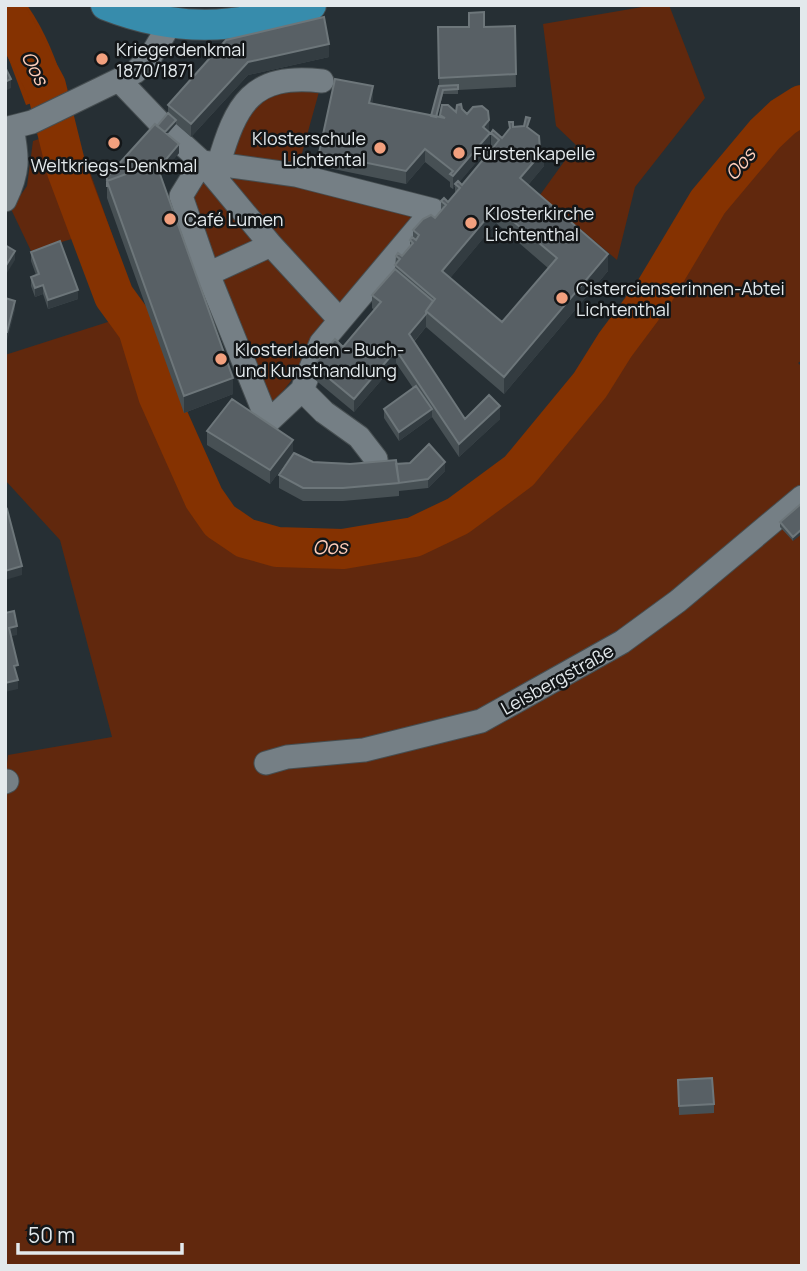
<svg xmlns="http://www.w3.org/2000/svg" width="807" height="1271" viewBox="0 0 807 1271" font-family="Manrope,sans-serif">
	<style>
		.green { fill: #61280d }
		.water { fill: #853201 }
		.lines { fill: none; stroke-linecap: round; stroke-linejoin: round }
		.river { stroke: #853201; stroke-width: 40 }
		.minor-casing { stroke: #464e51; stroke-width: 25 }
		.major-casing { stroke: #464e51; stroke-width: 32 }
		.minor { stroke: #757f85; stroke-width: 23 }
		.major { stroke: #378cac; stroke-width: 30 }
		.wall { fill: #475054; fill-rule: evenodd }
		.shaded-wall { fill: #333c41 }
		.building { fill: #586065; stroke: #6d767a; stroke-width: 2; fill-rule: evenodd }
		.poi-dot { fill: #f2a07e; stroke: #131618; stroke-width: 2.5 }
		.labels { text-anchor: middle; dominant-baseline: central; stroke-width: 5; stroke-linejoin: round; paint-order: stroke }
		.poi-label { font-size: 18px; fill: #e3e9ec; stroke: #131618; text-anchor: start }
		.street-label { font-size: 18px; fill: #e3e9ec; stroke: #131618 }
		.water-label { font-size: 19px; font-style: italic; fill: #fecdb9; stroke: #131618 }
	</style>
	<rect width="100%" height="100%" fill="#262f34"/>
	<path class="green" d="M654 5H669L705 98 635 187 617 260 540 195 576 145 556 126 543 24Z
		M322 81 296 175 433 210 321 343 268 410 182 195 218 165 258 89Z
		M802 95V360L798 363 802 367V1266H5V782L8 755 112 737 60 540 5 480V355L111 321 82 236 31 251 11 209 27 186 33 141 45 137 62 178 89 169 170 399 201 478 223 514 252 534 307 543 403 532 456 509 512 467 635 306 700 207 773 114Z"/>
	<path class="water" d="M5 5H27C46 32 56 60 66 91L26 105 5 49Z"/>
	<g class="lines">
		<path class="river" d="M5 10 46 86 67 171 114 296 138 329 158 395 204 498 220 521 229 527 245 538 277 547 343 549 414 537 458 516 519 471 590 385 615 345 653 294 708 202 765 134 783 117 802 105"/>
		<g class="minor-casing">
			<path id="minor" d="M120 81 162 125
				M5 129 32 122 135 72 149 59 170 24
				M169 132 202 162 271 245 340 320
				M202 162 296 175 433 210 321 343 302 390 268 422 208 274 181 196Z
				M218 166C236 104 251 73 322 81
				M5 200C19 171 18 159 12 127
				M208 274 271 245
				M302 390 324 412 359 437 376 459
				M266 763 287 757 364 750 481 721 622 642 678 601 802 497
				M5 782 7 781"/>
		</g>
		<g class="major-casing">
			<path id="major" d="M106 5C152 23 203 30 252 20 272 15 291 8 311 5"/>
		</g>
		<use href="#minor" class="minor"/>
		<use href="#major" class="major"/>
	</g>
	<path class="wall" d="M515 26 516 87 458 90V94H443L437 117H440V115L456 112 462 109 489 132 490 146 486 150 489 153 491 150V133L502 138 509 129V122L513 127 530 129 540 150 544 166 528 185 608 271 504 394 426 327 414 342 465 419H500L459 457 432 417 399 441 384 418V409L413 388 396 363 354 412 313 378V365L343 347 374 310 372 308V295L395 269 396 256H402L410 247V240L413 238V230L435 218 441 210V201L448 202 455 193V186L453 189 450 187V182L425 162 406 184 319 166V153L373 99 372 103 431 116 439 87 438 40 484 27ZM484 153V159L462 185 459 182ZM496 223 548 268 502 322 450 278Z
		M226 40 329 57 248 75 191 137 176 124 167 134 179 153 160 175 233 394 184 413 107 198V177L157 126 168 113V105Z
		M31 252 78 299 48 309 43 294 35 297 31 286V277L36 275 31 261Z
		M207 431 293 453 270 484 207 445Z
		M313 462 396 464 445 471 428 488 399 491V496L343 501H303L279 488V475Z
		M802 503 793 541 780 527V522Z
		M678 1080 714 1104V1113L679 1115Z"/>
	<path class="shaded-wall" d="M329 44V57L248 75 191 137V124L248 62Z
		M11 79V88L5 91V82Z
		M373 86V99L369 116V103Z
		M176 120V124L162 140V135Z
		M489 120V133L483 127Z
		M490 133V146L457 185 455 184V186L453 189V176Z
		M179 144V153L156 180 112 196Z
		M425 149V162L406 184V171Z
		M544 150V166L520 195V178Z
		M496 207V223L442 288V271Z
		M15 251V260L5 276V267Z
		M608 254V271L504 394V377Z
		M43 285V294L35 297V288Z
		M78 290V299L48 309V300Z
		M15 301V310L7 341V332Z
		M426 314V327L409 347V334Z
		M396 350V363L354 412V399Z
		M233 378V394L184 413V396Z
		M500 406V419L459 457V444Z
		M432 409V417L399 441V432Z
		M293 440V453L270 484V470Z
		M445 462V471L428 488V479Z
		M802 529V534L793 541V537Z
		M22 566V575L5 580V571Z
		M17 626V635L9 637V628Z
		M18 680V689L5 692V683Z"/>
	<path class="building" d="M484 12V27L515 26 516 74 439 78 438 27H469V13Z
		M324 17 329 44 248 62 191 124 168 105 226 40Z
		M5 67 11 79 5 82Z
		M335 79 373 86 369 103 445 118 440 115 442 105H448L456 112 457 105 461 104 462 109 467 114 473 107 482 106 488 111 489 120 483 127 490 133 453 176 450 174 453 171 425 149 406 171 319 153Z
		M458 85V89L443 90 436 117 431 116 439 86Z
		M168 113 176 120 165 132 157 126Z
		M526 117 530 118 527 127 539 136 540 150H544L520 178 608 254 504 377 426 311 435 299 395 265 400 259 396 256 398 253 402 256 413 243 410 240 412 237 416 240 419 235 413 230 423 219 431 215 435 218 446 205 441 201 444 198 448 202 460 188 455 184 458 181 462 185 487 155 484 153 486 150 489 153 499 140 491 133 493 130 502 138 510 128 509 122H513V127L524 126ZM496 207 557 258 502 322 442 271Z
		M155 124 179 144 158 169 156 163 107 181V187V177Z
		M156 163 233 378 184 396 107 181Z
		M60 241 78 290 48 300 43 285 35 288 31 277 39 274 31 252Z
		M5 245 15 251 5 267Z
		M395 269 433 301 426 311V314L409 334 465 419 489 395 500 406 459 444 396 350 354 399 313 365 335 339 343 347 381 302 372 295Z
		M5 298 15 301 7 332H5Z
		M416 386 432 409 399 432 384 409Z
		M232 399 293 440 270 470 207 431Z
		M429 444 445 462 428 479 399 483 396 464 410 463Z
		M294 453 313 462 350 464 396 460 399 483 343 488H303L279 475Z
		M802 503V529L793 537 780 522Z
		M7 509 22 566 5 571V510Z
		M14 611 17 626 9 628 18 665 14 666 18 680 5 683V613Z
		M712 1078 714 1104 679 1106 678 1080Z"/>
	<g class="poi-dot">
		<circle cx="102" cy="59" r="7"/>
		<circle cx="114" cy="143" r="7"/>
		<circle cx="380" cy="148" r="7"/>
		<circle cx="459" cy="153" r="7"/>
		<circle cx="170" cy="219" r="7"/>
		<circle cx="471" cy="223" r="7"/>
		<circle cx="562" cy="298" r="7"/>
		<circle cx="221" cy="359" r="7"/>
	</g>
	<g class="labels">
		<g class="poi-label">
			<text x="116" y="49">Kriegerdenkmal<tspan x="116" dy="21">1870/1871</tspan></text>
			<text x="366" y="138" text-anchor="end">Klosterschule<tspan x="366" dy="21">Lichtental</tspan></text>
			<text x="473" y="153">Fürstenkapelle</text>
			<text x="114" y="165" text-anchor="middle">Weltkriegs-Denkmal</text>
			<text x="485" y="213">Klosterkirche<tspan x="485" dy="21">Lichtenthal</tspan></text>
			<text x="184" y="219">Café Lumen</text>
			<text x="576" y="288">Cistercienserinnen-Abtei<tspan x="576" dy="21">Lichtenthal</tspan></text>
			<text x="235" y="349">Klosterladen - Buch-<tspan x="235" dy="21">und Kunsthandlung</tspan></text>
		</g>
		<g class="street-label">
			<text transform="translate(557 679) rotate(-29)">Leisbergstraße</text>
		</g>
		<g class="water-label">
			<text transform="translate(35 68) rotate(63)">Oos</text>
			<text transform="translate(740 164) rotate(-50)">Oos</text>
			<text transform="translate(330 547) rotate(-1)">Oos</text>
		</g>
	</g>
	<rect width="807" height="1271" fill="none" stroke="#e3e9ec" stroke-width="14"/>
	<path d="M18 1243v10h164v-10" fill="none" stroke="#e3e9ec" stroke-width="3.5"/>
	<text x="28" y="1243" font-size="21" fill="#e3e9ec" stroke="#131618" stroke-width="5" paint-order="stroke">50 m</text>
</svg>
